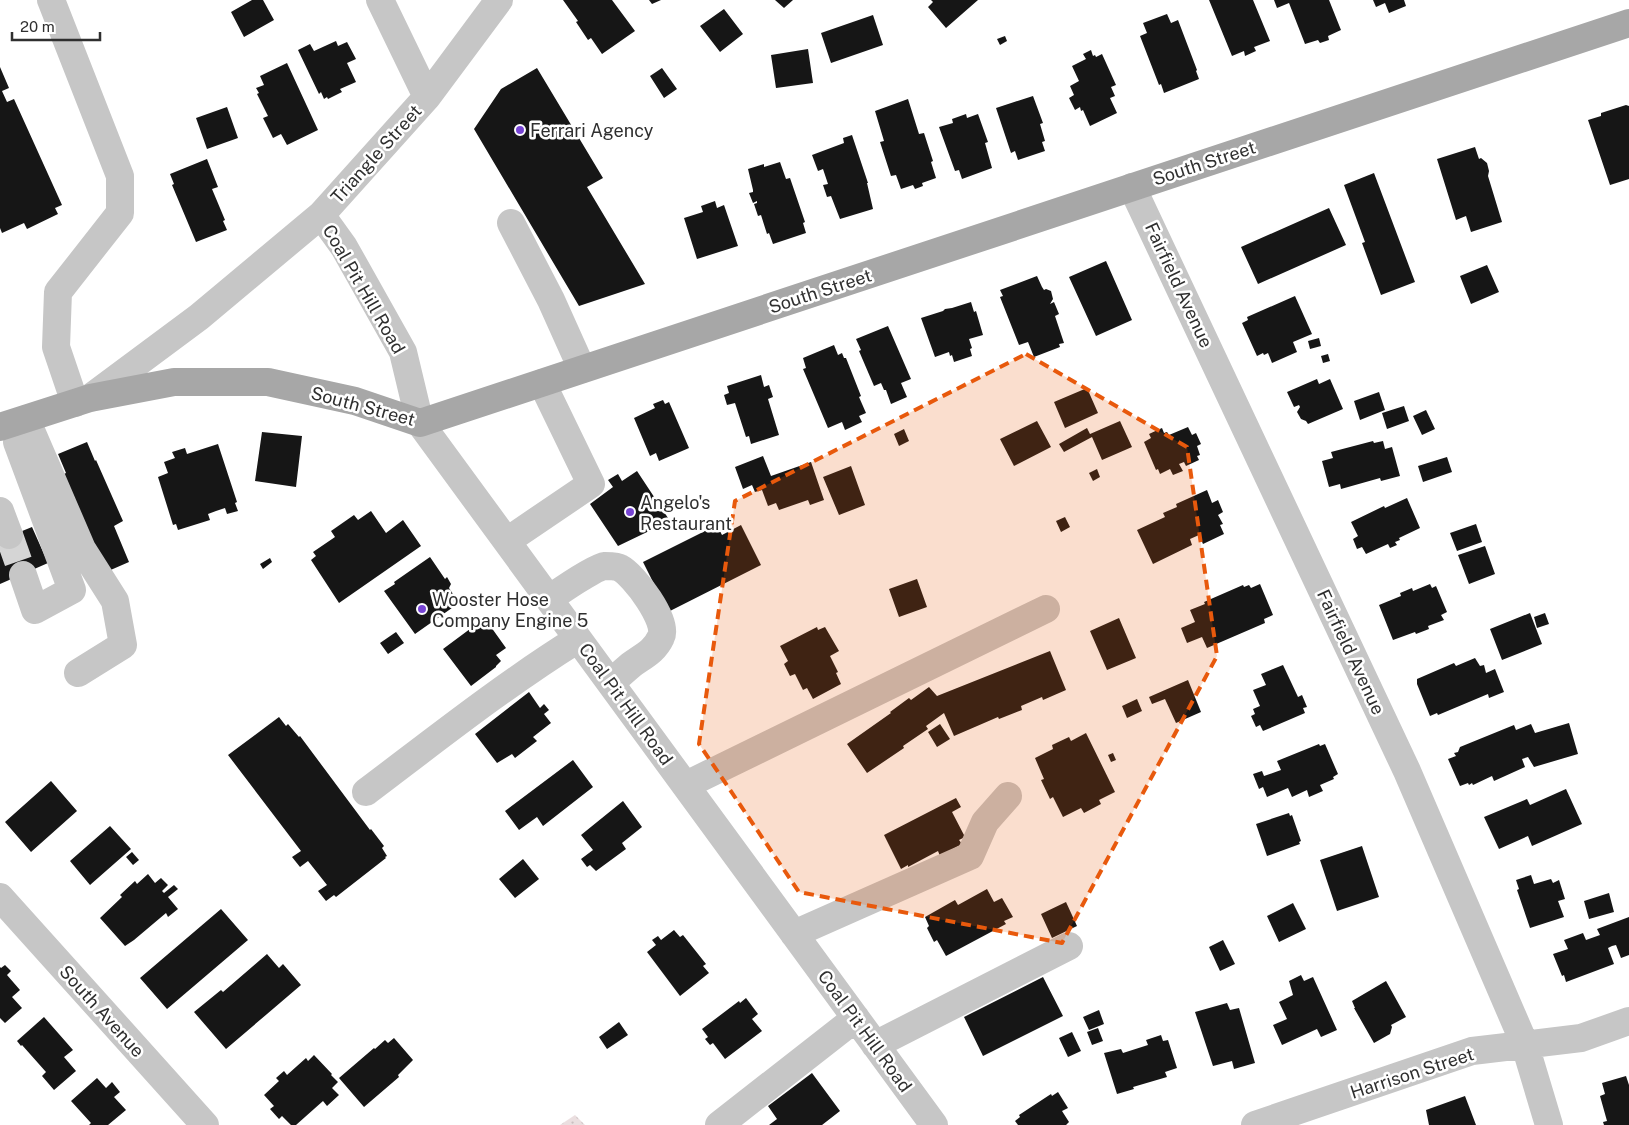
<svg xmlns="http://www.w3.org/2000/svg" width="1629" height="1125" viewBox="0 0 1629 1125" font-family="'Public Sans',sans-serif">
	<style>
		.grass { fill: url(#grass-dots) }
		.building { fill: #161616 }
		.lines { fill: none; stroke-linecap: round; stroke-linejoin: round }
		.minor-tunnel { stroke: #d5d5d5; stroke-width: 28; stroke-dasharray: 28 14; stroke-linecap: butt }
		.minor { stroke: #c6c6c6; stroke-width: 28 }
		.major { stroke: #a7a7a7; stroke-width: 28 }
		.marked { fill: #e8590c; fill-opacity: 0.2; stroke: #e8590c; stroke-width: 4; stroke-dasharray: 10 6; stroke-linejoin: round }
		.poi-dot { fill: #7744d4; stroke: #fff; stroke-width: 2 }
		.labels { text-anchor: middle; dominant-baseline: central; stroke-width: 5; stroke-linejoin: round; paint-order: stroke }
		.poi-label { font-size: 18px; fill: #2f2f2f; stroke: #fff; text-anchor: start }
		.street-label { font-size: 18px; fill: #2f2f2f; stroke: #fff }
	</style>
	<defs>
		<pattern id="grass-dots" width="8" height="8" patternUnits="userSpaceOnUse" patternTransform="scale(1.25)"><rect width="8" height="8" fill="#ebdfe0"/><path d="M2 2h.1M6 6h.1" fill="none" stroke="#cac0c0" stroke-width="1.8" stroke-linecap="round"/></pattern>
	</defs>
	<rect width="100%" height="100%" fill="#fff"/>
	<path class="grass" d="M575 1115 585 1125H560Z"/>
	<path class="building" d="M252 0H263L274 20 244 37 231 12Z
		M563 0H612L635 31 602 54 591 38 588 40 576 22 578 21Z
		M649 0H661L652 4Z
		M775 0H793L784 8Z
		M931 0H978L946 28 928 7 933 2Z
		M1209 0H1253L1270 41 1254 47 1256 51 1245 56 1244 51 1232 56Z
		M1274 0H1329L1341 30 1328 36 1329 40 1320 43 1318 40 1305 44 1289 3 1277 8Z
		M1373 0H1404L1406 6 1389 13 1385 3 1376 7Z
		M724 9 743 34 720 52 700 26Z
		M1167 14 1171 23 1178 20 1197 70 1196 71 1199 79 1164 93 1161 84 1159 85 1140 36 1147 33 1143 23Z
		M873 15 883 45 831 63 821 33Z
		M1005 36 1007 41 1000 45 997 39Z
		M336 41 338 46 347 42 356 59 347 63 356 82 340 89 342 92 328 99 327 97 324 99 321 92 319 94 298 50 310 44 314 51Z
		M808 49 813 83 776 88 771 55Z
		M1091 50 1093 56 1095 55 1096 57 1102 54 1116 85 1111 87 1115 96 1110 98 1117 113 1090 126 1083 110 1081 111 1080 107 1075 110 1069 98 1074 95 1070 86 1079 81 1072 66 1086 59 1083 54Z
		M287 63 318 130 287 145 281 134 273 138 263 118 268 116 257 94 259 93 256 88 264 85 260 76Z
		M0 67 9 88 2 91 7 102 14 99 62 205 55 208 58 214 27 229 24 223 2 233 0 228Z
		M537 68 603 178 587 187 645 284 579 306 474 129 501 89Z
		M662 68 677 89 664 98 650 76Z
		M1033 96 1043 123 1040 124 1045 141 1042 142 1045 151 1018 160 1015 151 1011 153 996 108Z
		M908 99 919 134 924 133 933 161 931 162 936 178 922 183 923 186 915 189 913 185 901 189 896 175 891 176 880 142 884 141 875 111Z
		M1626 105 1629 106V179L1610 185 1588 120 1601 116V113Z
		M227 107 238 138 207 149 196 118Z
		M966 114 967 118 978 114 988 142 985 143 992 168 962 179 959 170 955 171 939 127 953 123 952 119Z
		M852 135 868 183H867L873 209 840 219 831 196 827 197 823 185 828 184 823 169 818 171 812 155 844 143 843 138Z
		M1475 147 1479 159 1481 158 1487 163 1489 171 1488 176 1502 222 1471 232 1466 216 1456 220 1437 159Z
		M207 159 218 187 212 189 225 220 223 221 227 230 196 242 172 185 174 184 170 174Z
		M780 162 786 179 790 178 805 222 803 223 806 233 773 244 769 233 767 234 761 215 758 216 754 204 757 203V201L753 203 749 193 753 192V190L748 169 764 164V167Z
		M1374 173 1415 282 1381 295 1362 243 1365 242 1344 185Z
		M715 201 717 208 724 205 738 246 697 259 684 218 703 212 701 206Z
		M1329 208 1346 245 1258 284 1241 247Z
		M1106 261 1132 320 1096 336 1069 277Z
		M1487 265 1499 292 1471 304 1460 276Z
		M1037 276 1042 287 1044 290 1046 289 1051 291 1053 299 1050 304 1054 302 1059 314 1055 316 1064 343 1059 344 1060 347 1034 357 1028 342 1019 345 1000 297 1003 296 1000 290Z
		M1295 296 1312 334 1293 342 1297 352 1272 363 1268 353 1264 355 1263 353 1257 356 1242 323 1248 320 1247 317Z
		M971 302 974 312 976 311 983 335 969 339 972 348 970 349 972 356 954 362 952 355 950 356 949 352 935 357 921 318 943 311 945 309 952 308Z
		M888 326 911 379 901 383 907 397 891 404 886 390H884L881 383 874 386 859 351 861 350 856 339Z
		M1319 338 1321 346 1310 349 1308 341Z
		M834 345 838 355 842 353 844 358H846L861 396 859 397 866 413 859 416 862 422 845 430 842 422 828 428 803 369 806 368 803 358Z
		M1328 354 1330 361 1323 363 1321 356Z
		M761 375 764 387 769 385 773 397 768 399 779 435 751 444 749 436 746 437 735 403 727 405 724 395 729 393 727 386Z
		M1317 379 1319 384 1330 379 1343 409 1308 424 1306 421 1301 419 1297 412 1300 407 1299 405 1294 407 1287 392Z
		M1087 388 1098 413 1065 428 1054 402Z
		M1379 392 1385 410 1360 420 1354 401Z
		M663 400 665 404 669 402 689 448 659 461 656 453 650 456 634 418 655 408 653 404Z
		M1404 406 1409 421 1387 429 1382 413Z
		M1426 410 1435 429 1422 435 1413 416Z
		M1037 421 1051 447 1014 466 1000 439Z
		M1120 421 1132 447 1102 460 1092 437 1064 452 1059 444 1087 428 1090 434Z
		M1188 427 1192 435 1196 433 1201 444 1197 446 1200 455 1197 456 1199 460 1186 466 1184 462 1179 464 1183 471 1173 475 1170 469 1160 474 1158 469 1156 470 1144 442 1151 438 1149 434 1162 428 1164 433 1167 432 1169 435Z
		M904 429 909 441 899 446 894 434Z
		M262 432 302 436 296 487 255 481Z
		M1373 441 1374 443 1383 441 1385 449 1392 447 1400 476 1381 481 1380 478 1341 489 1340 484 1329 487 1322 461 1333 458 1331 452Z
		M87 442 95 461 96 460 123 521 114 526 129 562 106 572 64 474 66 473 58 454Z
		M218 444 237 502 235 503 238 511 227 514 225 508 216 511 208 514 210 520 178 530 176 524 173 525 158 477 168 473 164 462 175 458 172 452 185 448 187 454Z
		M763 456 771 476 811 462 824 500 810 505 808 500 779 510 776 503 768 506 762 490 755 492 752 485 743 489 735 467Z
		M1447 457 1452 472 1423 482 1418 466Z
		M851 466 865 505 839 515 823 477Z
		M1097 469 1100 477 1093 481 1089 473Z
		M637 471 670 521 618 546 590 504 613 487 608 480 618 474 622 481Z
		M1207 490 1212 503 1218 500 1223 512 1218 515 1223 524 1220 525 1224 534 1203 544 1199 535 1190 539 1192 545 1153 564 1137 530 1165 517 1163 513 1177 507 1176 504Z
		M1407 498 1420 528 1399 538 1400 540 1395 542 1397 545 1390 548 1388 544 1366 554 1362 547 1357 549 1353 539 1358 536 1351 522 1384 506 1385 508Z
		M371 511 386 533 403 520 421 546 339 603 311 560 316 556 313 552 335 537 331 531 354 515 358 520Z
		M1065 517 1070 527 1061 532 1056 521Z
		M1476 524 1482 542 1457 551 1450 533Z
		M717 525 722 535 741 525 761 565 668 612 643 562Z
		M32 527 48 563 0 584V540Z
		M1485 546 1495 574 1469 584 1458 555Z
		M430 557 445 579 447 577 451 584 449 588 459 603 415 634 384 591 395 584 394 582Z
		M270 558 272 562 263 569 260 564Z
		M917 579 927 607 899 617 889 589Z
		M1260 584 1273 615 1264 619 1265 623 1207 648 1202 637 1187 643 1181 628 1195 622 1190 610 1205 604 1204 602 1243 585 1244 587 1249 585 1251 588Z
		M1430 584 1432 588 1436 586 1447 612 1441 615 1444 620 1428 626 1429 629 1416 634 1415 632 1393 640 1379 605 1401 596 1400 593 1412 588 1413 591Z
		M1530 613 1542 644 1502 660 1490 629Z
		M1545 613 1549 624 1537 628 1534 617Z
		M1119 618 1136 658 1107 670 1090 631Z
		M486 620 506 648 496 655 501 661 496 666V667L471 686 443 649 478 623 479 625Z
		M817 627 818 630 825 627 839 651 830 656 838 672 836 673 841 684 813 699 807 688 803 690 795 674 790 676 784 664 788 661 780 646Z
		M396 632 404 643 388 654 380 643Z
		M1050 651 1066 690 1043 700 1042 697 1021 706 1022 710 999 719 998 717 954 736 944 713 926 726 928 729 903 746 904 748 867 773 847 744 891 713 890 712 909 698 911 700 929 687 937 696Z
		M1475 658 1480 666 1484 665 1486 673 1495 669 1504 692 1489 698 1488 694 1438 715 1437 713 1430 716 1417 684V679L1454 663 1456 666Z
		M1283 665 1298 697 1302 695 1307 707 1303 708 1305 713 1263 731 1260 725 1256 727 1251 716 1255 714 1253 709 1260 706 1253 690 1266 685 1261 674Z
		M1188 680 1201 712 1176 723 1165 699 1152 704 1149 697Z
		M529 692 540 708 544 704 549 710 544 714 551 723 533 737 537 741 515 758 512 754 497 763 475 734Z
		M1137 699 1142 711 1127 718 1122 706Z
		M279 717 286 726 288 724 299 737 300 736 370 830 371 829 384 846 382 848 387 856 385 857 386 858 336 897 334 895 326 901 318 891 327 885 308 861 300 867 292 857 301 851 228 755Z
		M1569 723 1578 754 1534 767 1528 757 1522 759 1525 767 1494 781 1492 776 1473 785 1472 783 1469 785 1468 783 1460 786 1448 759 1456 756 1454 753 1458 752 1460 747 1514 725 1516 730 1531 724 1535 733Z
		M940 724 950 739 937 747 928 732Z
		M1086 733 1115 792 1099 800 1101 804 1084 813 1081 808 1063 817 1053 797 1050 799 1041 780 1044 779 1035 758 1053 749 1052 745 1069 737 1071 741Z
		M1319 744 1320 746 1325 744 1338 774 1333 777 1334 779 1320 785 1323 791 1309 797 1307 790 1292 797 1288 788 1267 797 1263 787 1259 789 1253 774 1262 771 1264 776 1281 770 1277 761Z
		M1113 753 1116 760 1111 762 1108 755Z
		M573 760 593 787 543 826 537 817 519 830 505 811Z
		M51 781 77 811 31 852 5 822Z
		M1566 789 1582 824 1532 846 1528 836 1499 849 1484 817 1527 799 1530 805Z
		M956 798 961 807 952 812 965 837 959 840 962 844 940 856 938 851 908 867V865L901 869 884 835Z
		M623 801 642 827 622 843 626 849 596 871 590 865 587 867 581 859 593 850 581 835Z
		M1289 813 1290 816 1292 815 1301 841 1299 842 1300 844 1267 856 1256 824Z
		M110 826 131 849 90 885 70 861Z
		M1362 846 1379 897 1337 911 1320 860Z
		M132 852 139 860 133 865 126 857Z
		M523 859 539 879 515 898 499 879Z
		M148 874 155 883 161 878 168 885 162 891 164 893 174 885 178 889 168 897 178 909 168 917 166 913 134 940 125 946 100 918 122 897 120 895 135 881 137 884Z
		M1531 875 1534 884 1551 879 1553 883 1559 880 1565 899 1558 901 1564 917 1530 928 1517 890 1519 889 1516 880Z
		M987 889 994 902 1002 898 1013 917 1004 921 1006 924 946 956 937 940 934 942 927 928 929 926 925 917 955 900 958 905Z
		M1609 893 1614 912 1589 919 1584 901Z
		M1066 902 1077 926 1052 938 1041 914Z
		M1293 903 1306 929 1279 942 1267 916Z
		M221 909 248 940 167 1009 140 978Z
		M1629 917V955L1621 958 1616 945 1612 946 1608 948 1614 964 1566 982 1564 975 1562 976 1553 954 1568 949 1564 940 1583 933 1586 940 1600 935 1597 929Z
		M674 930 680 937 683 935 706 964 703 966 709 973 680 996 647 952 656 945 652 940 658 936 661 940Z
		M1223 940 1235 964 1220 971 1209 947Z
		M267 954 279 968 283 964 301 985 226 1049 194 1012 221 990 223 992Z
		M5 965 11 971 7 975 20 990 12 997 22 1008 5 1023 0 1018V967L1 968Z
		M1301 975 1304 981 1313 977 1337 1030 1321 1037 1317 1029 1282 1045 1273 1025 1287 1019 1279 1002 1293 995 1289 981Z
		M1043 977 1063 1016 983 1056 964 1017Z
		M1386 981 1406 1017 1391 1025 1392 1027 1390 1034 1374 1043 1354 1008H1355L1352 1001Z
		M746 998 758 1014 752 1019 762 1031 725 1059 713 1043 710 1045 705 1039 708 1037 702 1029 739 1001 740 1003Z
		M1227 1003 1230 1010 1239 1008 1255 1063 1234 1069 1232 1061 1213 1066 1195 1012Z
		M1099 1010 1104 1024 1089 1030 1083 1017Z
		M44 1017 73 1050 64 1057 76 1071 54 1090 42 1076 46 1072 22 1045 21 1046 17 1041Z
		M619 1022 628 1035 607 1049 599 1037Z
		M1098 1028 1103 1041 1092 1045 1087 1032Z
		M1072 1032 1081 1051 1068 1057 1059 1038Z
		M1161 1035 1163 1041 1168 1040 1177 1068 1165 1072 1167 1077 1133 1087 1134 1089 1117 1094 1104 1053 1121 1049 1123 1053 1148 1045 1146 1040Z
		M394 1038 413 1060 398 1075 399 1077 364 1107 339 1078 374 1048 375 1049 385 1040 388 1043Z
		M314 1055 332 1074 331 1075 338 1082 332 1088 339 1095 327 1106 323 1101 296 1125H291L282 1116 279 1119 270 1109 274 1106 264 1095 279 1081 276 1078 284 1071 287 1075 306 1058 308 1061Z
		M812 1073 840 1111 822 1125H769L777 1119 768 1106Z
		M1626 1076 1629 1085V1125H1604L1603 1122 1607 1121 1600 1096 1605 1094 1602 1083Z
		M97 1078 106 1088 112 1082 120 1092 114 1097 126 1110 108 1125H89L91 1123 71 1101Z
		M1058 1092 1068 1108 1062 1111 1069 1122 1066 1125H1018L1015 1121 1020 1117 1019 1115 1051 1094 1052 1096Z
		M1465 1096 1476 1125H1429L1426 1110Z"/>
	<g class="lines">
		<path class="minor-tunnel" d="M9 535 23 575"/>
		<path class="minor" d="M51 0 120 176V213L58 292 56 347 75 403
			M380 0 427 97
			M1132 187 1407 771 1525 1045 1549 1125
			M321 215 344 247 403 352 420 423 934 1125
			M511 223 551 300 582 369
			M90 398 199 317 321 215 427 97 499 0
			M26 419 82 549 115 601 123 645 78 673
			M17 442 72 590 35 610 23 575
			M0 511 9 535
			M507 541 591 484 542 383
			M549 599C559 592 595 567 605 566 609 566 617 566 620 568 634 575 669 622 661 637 654 652 643 656 631 665 624 671 617 677 611 683
			M686 785 1046 609
			M366 792C435 740 504 685 578 639
			M0 897 205 1125
			M794 934 970 856 985 822 1008 796
			M875 1045 1069 946
			M719 1125 856 1018
			M1255 1125 1472 1051 1581 1038 1629 1021"/>
		<path class="major" d="M0 427 90 398 174 382H268L355 401 420 423 1629 23"/>
	</g>
	<path class="marked" d="M1026 354 1187 447 1217 656 1062 943 799 892 699 744 735 501Z"/>
	<g class="poi-dot">
		<circle cx="520" cy="130" r="5"/>
		<circle cx="630" cy="512" r="5"/>
		<circle cx="422" cy="609" r="5"/>
	</g>
	<g class="labels">
		<g class="poi-label">
			<text x="530" y="130">Ferrari Agency</text>
			<text x="640" y="502">Angelo's<tspan x="640" dy="21">Restaurant</tspan></text>
			<text x="432" y="599">Wooster Hose<tspan x="432" dy="21">Company Engine 5</tspan></text>
		</g>
		<g class="street-label">
			<text transform="translate(376 154) rotate(-48)">Triangle Street</text>
			<text transform="translate(1204 163) rotate(-18)">South Street</text>
			<text transform="translate(1179 285) rotate(65)">Fairfield Avenue</text>
			<text transform="translate(364 289) rotate(60)">Coal Pit Hill Road</text>
			<text transform="translate(820 291) rotate(-18)">South Street</text>
			<text transform="translate(363 406) rotate(15)">South Street</text>
			<text transform="translate(1351 652) rotate(65)">Fairfield Avenue</text>
			<text transform="translate(626 704) rotate(54)">Coal Pit Hill Road</text>
			<text transform="translate(102 1011) rotate(48)">South Avenue</text>
			<text transform="translate(865 1031) rotate(54)">Coal Pit Hill Road</text>
			<text transform="translate(1412 1073) rotate(-18)">Harrison Street</text>
		</g>
	</g>
	<path d="M12 32v8h88v-8" fill="none" stroke="#2f2f2f" stroke-width="2.5"/>
	<text x="20" y="32" font-size="15" fill="#2f2f2f" stroke="#ffffff" stroke-width="4" paint-order="stroke">20 m</text>
</svg>
